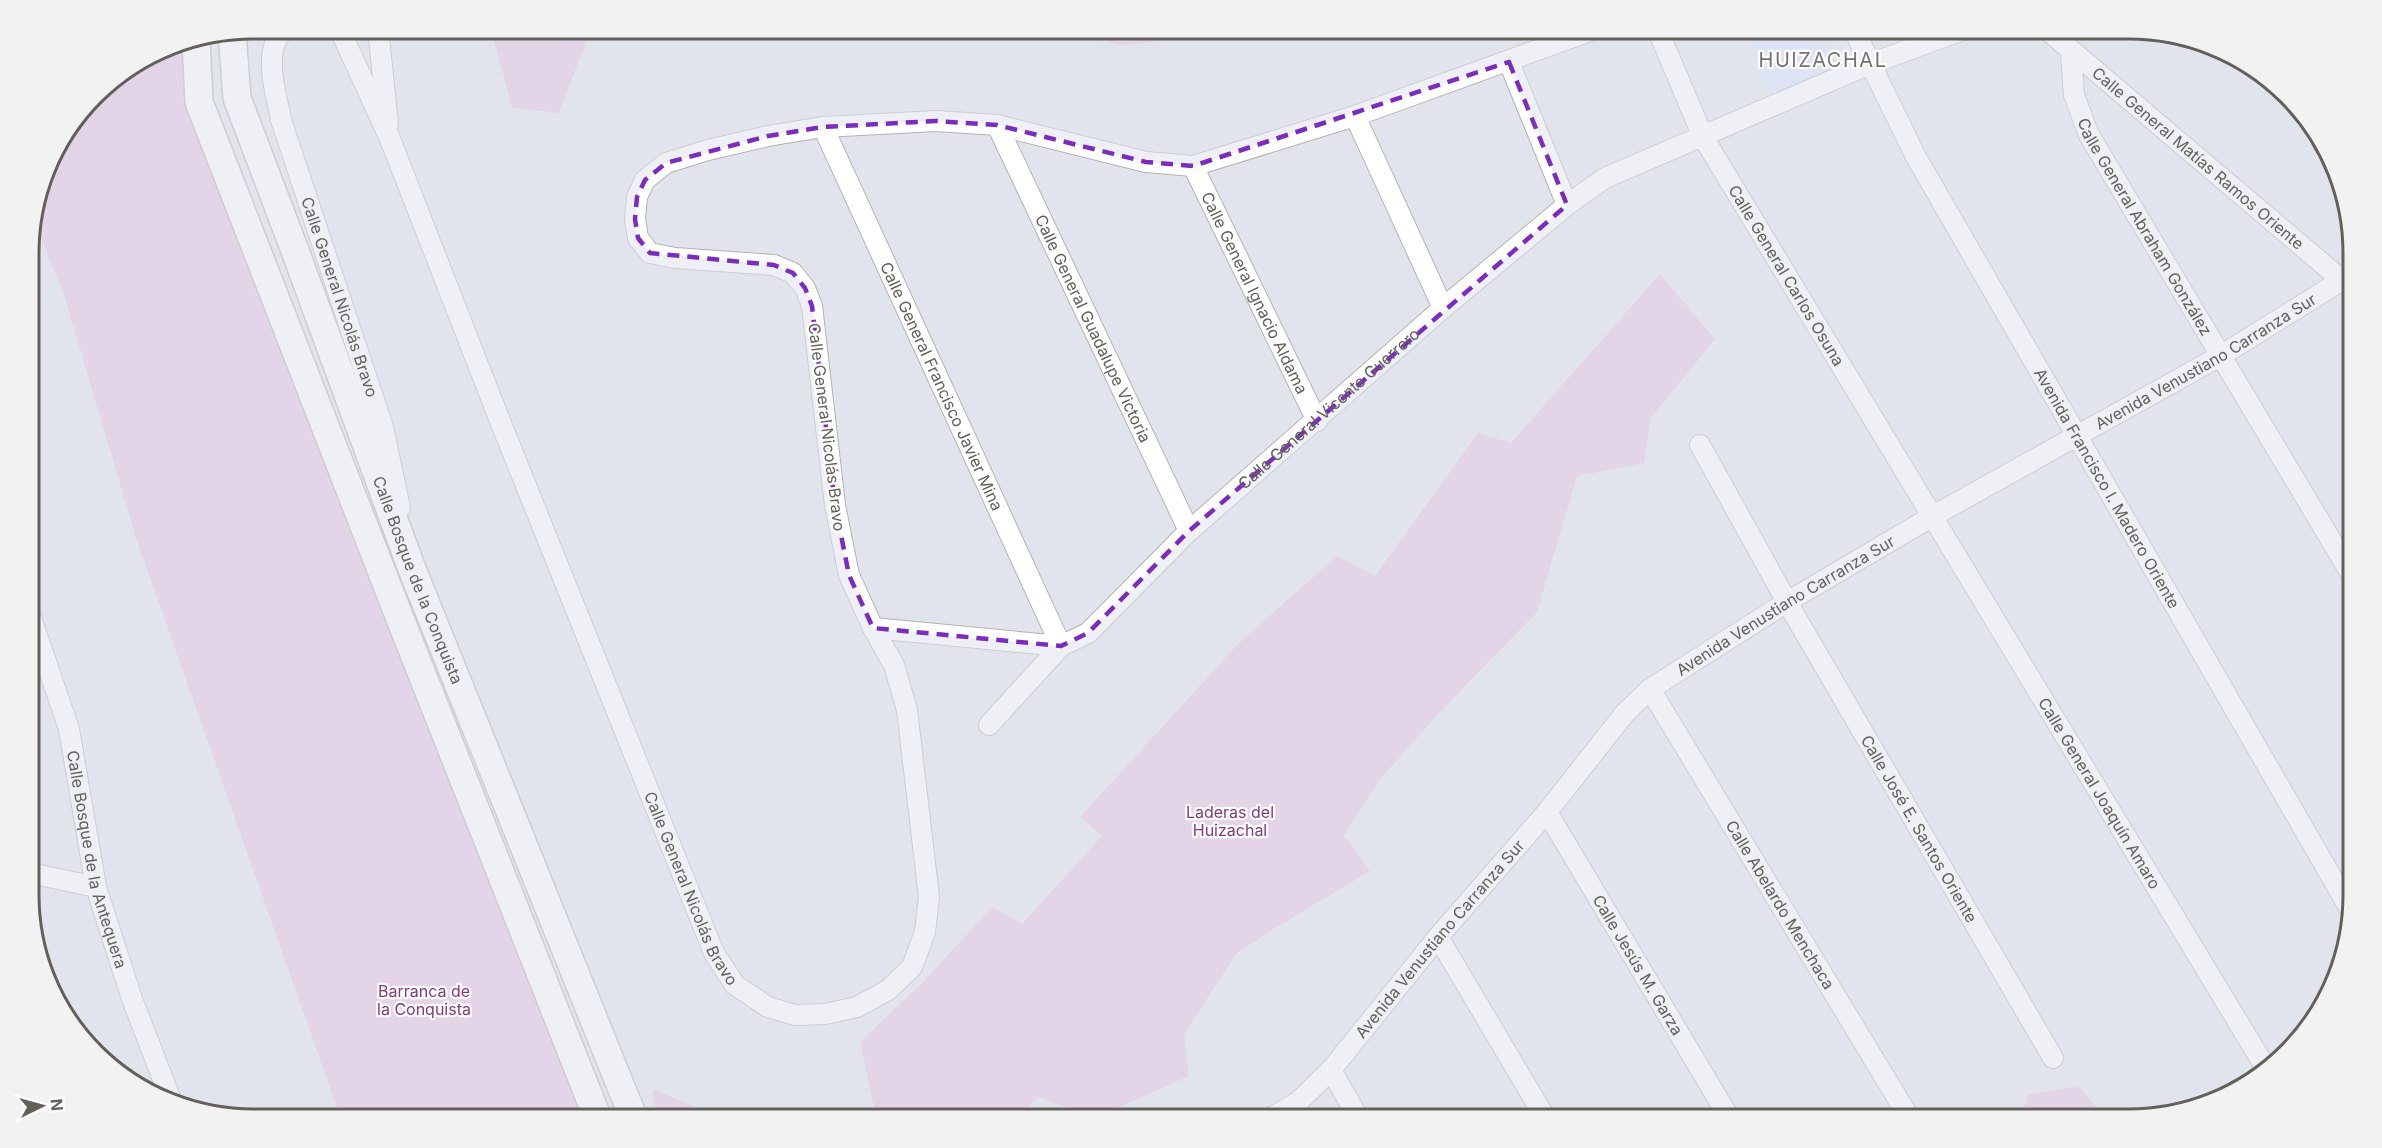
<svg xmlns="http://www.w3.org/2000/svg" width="2382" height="1148" viewBox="0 0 2382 1148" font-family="Inter,sans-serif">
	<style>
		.commercial { fill: #d8dffc }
		.green { fill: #e4c0e2 }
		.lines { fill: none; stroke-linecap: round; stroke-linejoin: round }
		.street-casing { stroke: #b5b3ae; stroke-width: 22 }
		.secondary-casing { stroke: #b5b3ad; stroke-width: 30 }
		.street { stroke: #fff; stroke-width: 20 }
		.secondary { stroke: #fff; stroke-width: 27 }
		.marked { fill: none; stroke: #7b2cbf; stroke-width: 4.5; stroke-dasharray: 12 8; stroke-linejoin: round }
		.labels { text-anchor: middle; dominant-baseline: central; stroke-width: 4.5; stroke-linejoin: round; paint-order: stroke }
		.street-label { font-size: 16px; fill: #63605b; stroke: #fff }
		.park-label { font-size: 16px; fill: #84387d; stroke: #fff }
		.quarter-label { font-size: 20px; letter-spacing: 1.5px; fill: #75716c; stroke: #fff }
		.rim { fill: none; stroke: #63605b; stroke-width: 3 }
	</style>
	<rect width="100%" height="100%" fill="#e2e4ed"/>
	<path class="commercial" d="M1743 29H1818L1837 71 1771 95Z"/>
	<path class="green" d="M491 29V28L673 29 586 42 559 113 512 108Z
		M1061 29H1287L1121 45Z
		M196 40 199 102 598 1119H341L136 538 64 295 34 221 52 154 105 84 167 45Z
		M1660 274 1715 339 1651 418 1644 463 1577 476 1537 612 1440 712 1380 779 1344 835 1370 871 1277 927 1236 954 1184 1034 1189 1076 1097 1117 1037 1097 1020 1119H858L875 1111 860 1042 925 980 992 907 1022 924 1102 836 1080 817 1238 644 1337 556 1375 576 1478 433 1511 443Z
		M2079 1087 2107 1119H2020L2028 1094Z
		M653 1089 723 1119H656Z"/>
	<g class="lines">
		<g class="street-casing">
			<g id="street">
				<path id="s1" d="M287 28C283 32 279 35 277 39 265 62 277 97 281 120L383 427 400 508"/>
				<path id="s2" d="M339 28 390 139 502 426 714 953 735 985 768 1007 795 1015 825 1014 857 1007 888 990 912 967 925 932 929 897 907 710 894 665 873 628 849 575 835 505 812 306 805 288 793 273 774 265 675 258 650 253 638 238 635 219 637 197 645 180 666 163 708 150 768 136 823 127 936 121 997 125 1146 162 1193 166 1355 116 1598 28"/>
				<path d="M378 28 388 124"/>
				<path id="s3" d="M1657 28 1703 137 2267 1070"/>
				<path id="s4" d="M1853 28 1916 157 2350 909"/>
				<path id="s5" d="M2045 28 2350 287"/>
				<path id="s6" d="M2071 53 2074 95 2089 135 2353 577"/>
				<path d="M1509 62 1567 205"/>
				<path d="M1355 116 1443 308"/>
				<path id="s7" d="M997 125 1189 531"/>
				<path id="s8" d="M823 127 1061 646 873 628"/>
				<path id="s9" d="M1193 166 1317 421"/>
				<path id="s10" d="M1700 445 1787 602 2053 1058"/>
				<path id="s11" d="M30 615 69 729 96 887 132 999 171 1100"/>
				<path id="s12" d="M1650 689 1910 1119"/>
				<path id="s13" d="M989 725 1061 646 1088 633 1189 531 1443 308 1567 205 1605 178 1870 64 1968 28"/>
				<path id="s14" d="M1547 812 1730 1119"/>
				<path d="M30 873 96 887"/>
				<path d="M1438 937 1546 1119"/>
				<path d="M1331 1070 1359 1119"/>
				<path id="s15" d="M1269 1119 1298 1102 1331 1070 1438 937 1547 812 1625 713 1650 689 1787 602 1933 516 2222 355 2352 274"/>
			</g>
		</g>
		<g class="secondary-casing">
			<g id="secondary">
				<path id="s16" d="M232 33 237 98 294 248 412 569 634 1119"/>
				<path d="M196 40 199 102 399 616 598 1119"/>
			</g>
		</g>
		<use href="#street" class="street"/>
		<use href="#secondary" class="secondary"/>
	</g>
	<path d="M0 0H2382V1148H0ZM1509 62 1567 205 1189 531 1088 633 1061 646 873 628 849 575 835 505 812 306 805 288 793 273 774 265 650 253 638 238 635 219 637 197 645 180 666 163 768 136 823 127 936 121 997 125 1146 162 1193 166Z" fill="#e2e4ed" fill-opacity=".55" fill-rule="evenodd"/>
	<path class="marked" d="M1509 62 1567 205 1189 531 1088 633 1061 646 873 628 849 575 835 505 812 306 805 288 793 273 774 265 650 253 638 238 635 219 637 197 645 180 666 163 768 136 823 127 936 121 997 125 1146 162 1193 166Z"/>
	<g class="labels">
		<g class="street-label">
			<text stroke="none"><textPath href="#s5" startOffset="201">Calle General Matías Ramos Oriente</textPath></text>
			<text stroke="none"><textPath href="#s6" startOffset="192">Calle General Abraham González</textPath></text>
			<text stroke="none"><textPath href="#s3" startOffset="280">Calle General Carlos Osuna</textPath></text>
			<text stroke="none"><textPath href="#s9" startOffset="141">Calle General Ignacio Aldama</textPath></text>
			<text stroke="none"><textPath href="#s1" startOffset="284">Calle General Nicolás Bravo</textPath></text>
			<text stroke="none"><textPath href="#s7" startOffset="225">Calle General Guadalupe Victoria</textPath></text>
			<text stroke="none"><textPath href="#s15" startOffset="1222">Avenida Venustiano Carranza Sur</textPath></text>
			<text stroke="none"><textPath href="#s8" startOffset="285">Calle General Francisco Javier Mina</textPath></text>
			<text stroke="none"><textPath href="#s13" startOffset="466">Calle General Vicente Guerrero</textPath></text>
			<text transform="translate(827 427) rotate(83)">Calle General Nicolás Bravo</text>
			<text stroke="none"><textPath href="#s4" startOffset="526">Avenida Francisco I. Madero Oriente</textPath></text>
			<text stroke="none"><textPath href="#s16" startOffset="580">Calle Bosque de la Conquista</textPath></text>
			<text stroke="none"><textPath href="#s15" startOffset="736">Avenida Venustiano Carranza Sur</textPath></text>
			<text stroke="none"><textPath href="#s3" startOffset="885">Calle General Joaquín Amaro</textPath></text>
			<text stroke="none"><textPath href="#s10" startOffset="442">Calle José E. Santos Oriente</textPath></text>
			<text stroke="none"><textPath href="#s11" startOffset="254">Calle Bosque de la Antequera</textPath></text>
			<text stroke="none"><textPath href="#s2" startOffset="930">Calle General Nicolás Bravo</textPath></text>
			<text stroke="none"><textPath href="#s12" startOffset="252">Calle Abelardo Menchaca</textPath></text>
			<text stroke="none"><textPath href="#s15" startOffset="250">Avenida Venustiano Carranza Sur</textPath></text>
			<text stroke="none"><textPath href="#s14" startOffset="178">Calle Jesús M. Garza</textPath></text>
		</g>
		<g class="park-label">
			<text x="1230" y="812">Laderas del<tspan x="1230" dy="18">Huizachal</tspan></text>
			<text x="424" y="991">Barranca de<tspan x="424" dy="18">la Conquista</tspan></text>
		</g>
		<g class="quarter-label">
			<text x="1823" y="60">HUIZACHAL</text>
		</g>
	</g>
	<path d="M0 0H2382V1148H0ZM253 39H2129A214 214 0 0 1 2343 253V895A214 214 0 0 1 2129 1109H253A214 214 0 0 1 39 895V253A214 214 0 0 1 253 39Z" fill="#f3f2f2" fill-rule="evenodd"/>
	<path class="rim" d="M253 39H2129A214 214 0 0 1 2343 253V895A214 214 0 0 1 2129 1109H253A214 214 0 0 1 39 895V253A214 214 0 0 1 253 39Z"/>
	<g transform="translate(42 1106) rotate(85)" stroke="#ffffff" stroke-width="4.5" paint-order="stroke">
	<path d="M0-4.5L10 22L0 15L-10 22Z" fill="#63605b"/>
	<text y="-9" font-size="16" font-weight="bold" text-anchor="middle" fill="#63605b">N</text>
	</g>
</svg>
